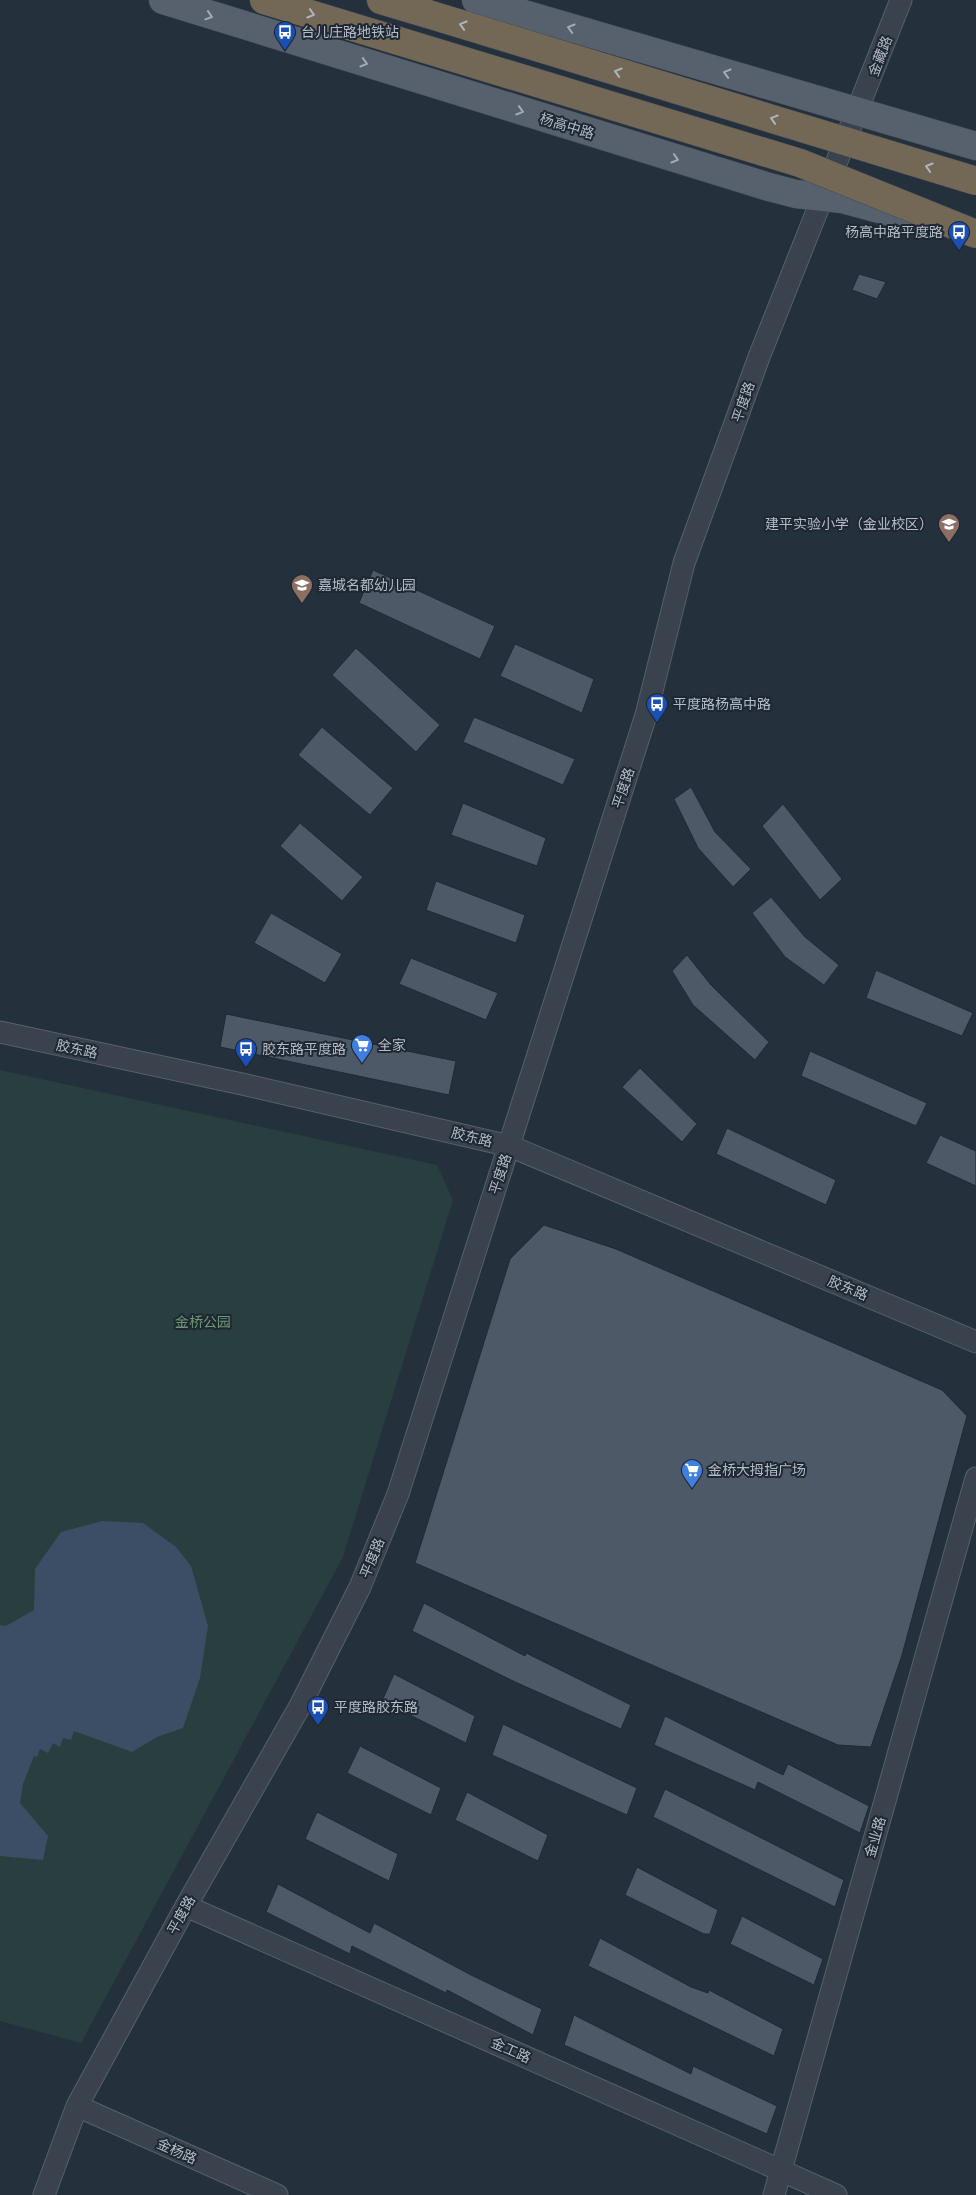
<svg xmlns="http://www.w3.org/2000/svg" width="976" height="2195" viewBox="0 0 976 2195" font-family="'Work Sans','Noto Sans SC',sans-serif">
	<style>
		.green { fill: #283e3f }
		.water { fill: #3b4e65 }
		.building { fill: #4e5968; stroke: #202934 }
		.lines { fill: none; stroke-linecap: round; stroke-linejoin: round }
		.minor-casing { stroke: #57606b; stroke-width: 23 }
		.major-casing { stroke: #424b56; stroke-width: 29 }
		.highway-casing { stroke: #444d58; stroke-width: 29 }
		.minor { stroke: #39424d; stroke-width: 21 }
		.major { stroke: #57616d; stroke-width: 28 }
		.highway { stroke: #736756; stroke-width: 28 }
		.highway-bridge-casing { stroke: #444d58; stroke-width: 29; stroke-linecap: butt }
		.highway-bridge { stroke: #736756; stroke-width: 28 }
		.oneway { stroke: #aeb4bd }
		.oneway2 { stroke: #a1abb6 }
		.labels { text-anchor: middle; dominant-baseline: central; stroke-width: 4; stroke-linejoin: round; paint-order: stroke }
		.poi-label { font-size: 14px; fill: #b4bdc8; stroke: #1e2732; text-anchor: start }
		.street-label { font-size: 14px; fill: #b4bdc8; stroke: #1e2732 }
		.park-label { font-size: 14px; fill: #6c9875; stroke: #1e2732 }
	</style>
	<rect width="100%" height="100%" fill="#25303d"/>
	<path class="green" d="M0 1070 437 1165 453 1200 343 1557 81 2043 0 2021Z"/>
	<path class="water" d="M102 1521 143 1523 176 1547 191 1566 208 1626 200 1678 183 1728 157 1737 132 1752 74 1731 71 1740 63 1738 60 1747 53 1743 48 1753 40 1749 37 1757 34 1756 23 1784 20 1803 48 1836 43 1860 0 1856V1625L6 1626 34 1610 35 1569 61 1532Z"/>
	<path class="building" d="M859 274 886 282 877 299 852 290Z
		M373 570 495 626 480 659 359 603Z
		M515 644 594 679 582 713 500 676Z
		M356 648 440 725 416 752 332 675Z
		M474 717 575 759 563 785 463 742Z
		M322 727 393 788 370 815 298 755Z
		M691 787 715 832 751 869 733 887 698 848 674 799Z
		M463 803 546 838 537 866 451 835Z
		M783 804 842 879 820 900 762 826Z
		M300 823 363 877 342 901 280 846Z
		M436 881 525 915 516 943 426 910Z
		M771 897 805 937 839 965 824 985 785 957 752 913Z
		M271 913 342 954 325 983 254 943Z
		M687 955 711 985 769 1042 755 1060 693 1005 672 971Z
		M411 958 498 993 486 1020 399 984Z
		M876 970 973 1013 962 1036 866 998Z
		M226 1014 456 1061 449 1095 220 1047Z
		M810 1051 927 1103 916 1126 801 1076Z
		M640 1068 697 1124 682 1142 622 1087Z
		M727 1128 836 1180 826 1205 716 1154Z
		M940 1135 976 1151V1186L926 1163Z
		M544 1225 616 1249 942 1390 967 1416 902 1655 871 1747 838 1745 415 1563 510 1259Z
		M424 1603 525 1656 526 1653 631 1705 621 1729 515 1682 412 1631Z
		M394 1674 475 1716 466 1743 382 1701Z
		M665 1716 783 1775 788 1764 869 1806 860 1833 758 1782 755 1790 654 1745Z
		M503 1724 637 1788 627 1815 492 1755Z
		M360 1746 441 1788 431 1815 347 1773Z
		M665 1789 844 1880 835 1907 653 1817Z
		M467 1792 548 1835 538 1861 455 1820Z
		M317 1812 398 1854 389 1881 305 1839Z
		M637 1867 718 1910 710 1934H704L625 1895Z
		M278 1884 370 1933 374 1923 471 1975 542 2009 533 2035 447 1990 446 1993 352 1946 350 1954 266 1912Z
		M742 1916 823 1959 814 1985 730 1944Z
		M600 1938 691 1987 708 1993 709 1990 783 2029 774 2056 588 1966Z
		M574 2015 691 2074 693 2066 777 2106 767 2134 564 2045Z"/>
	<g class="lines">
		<g class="minor-casing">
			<path id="minor" d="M0 1032 242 1084 510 1146 976 1342
				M186 1906 836 2195
				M77 2106 277 2195
				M44 2195 77 2106 186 1906 300 1706 360 1587 398 1494 646 715 684 563 759 357 901 0
				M774 2195 976 1478"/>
		</g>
		<g class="major-casing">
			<path id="major" d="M163 0 769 187 796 194 842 199 909 217
				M476 0 976 146"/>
		</g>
		<g class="highway-casing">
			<path id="highway" d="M264 0 800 163
				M381 0 428 14"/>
		</g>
		<use href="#minor" class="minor"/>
		<use href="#major" class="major"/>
		<use href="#highway" class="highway"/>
		<g class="highway-bridge-casing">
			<path id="highway-bridge" d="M428 14 976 181
				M800 163 976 234"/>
		</g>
		<use href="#highway-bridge" class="highway-bridge"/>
	</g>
	<defs><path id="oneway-chevron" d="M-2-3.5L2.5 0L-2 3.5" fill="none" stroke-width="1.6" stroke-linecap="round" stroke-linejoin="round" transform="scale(1.25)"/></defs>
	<g class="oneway">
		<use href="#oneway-chevron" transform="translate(311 14) rotate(17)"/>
		<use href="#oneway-chevron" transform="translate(463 25) rotate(-163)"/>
		<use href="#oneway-chevron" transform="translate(618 72) rotate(-163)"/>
		<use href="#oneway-chevron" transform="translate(774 119) rotate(-163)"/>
		<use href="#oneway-chevron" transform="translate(929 167) rotate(-163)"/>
	</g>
	<g class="oneway2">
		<use href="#oneway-chevron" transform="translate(209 16) rotate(18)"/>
		<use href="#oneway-chevron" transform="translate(571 28) rotate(-164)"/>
		<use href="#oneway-chevron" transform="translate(364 63) rotate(17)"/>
		<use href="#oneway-chevron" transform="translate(727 73) rotate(-164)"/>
		<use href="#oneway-chevron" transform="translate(520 111) rotate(17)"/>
		<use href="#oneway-chevron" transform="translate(675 159) rotate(17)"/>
	</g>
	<defs>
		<g id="bus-pin" transform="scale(1.125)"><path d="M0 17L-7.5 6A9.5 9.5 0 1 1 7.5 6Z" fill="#1a4fb4" stroke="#1e2732"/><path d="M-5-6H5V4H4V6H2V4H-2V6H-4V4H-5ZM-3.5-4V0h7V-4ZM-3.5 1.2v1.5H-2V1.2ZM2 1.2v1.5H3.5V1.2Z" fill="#fff"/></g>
		<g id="school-pin" transform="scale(1.125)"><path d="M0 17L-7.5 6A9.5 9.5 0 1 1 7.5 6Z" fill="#8d6e63" stroke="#1e2732"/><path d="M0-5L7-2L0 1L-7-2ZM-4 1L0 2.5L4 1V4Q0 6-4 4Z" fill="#fff"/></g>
		<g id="supermarket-pin" transform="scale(1.125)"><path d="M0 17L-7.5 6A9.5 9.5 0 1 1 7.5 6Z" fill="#3f7fe0" stroke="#1e2732"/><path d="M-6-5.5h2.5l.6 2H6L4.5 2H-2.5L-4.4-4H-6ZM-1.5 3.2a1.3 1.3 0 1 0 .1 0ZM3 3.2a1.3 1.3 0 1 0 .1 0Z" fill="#fff"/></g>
	</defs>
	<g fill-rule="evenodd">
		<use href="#bus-pin" x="285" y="32"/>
		<use href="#bus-pin" x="959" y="232"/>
		<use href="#school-pin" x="949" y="524"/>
		<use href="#school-pin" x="302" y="585"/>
		<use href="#bus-pin" x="657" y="704"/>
		<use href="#supermarket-pin" x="362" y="1045"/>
		<use href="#bus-pin" x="246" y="1049"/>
		<use href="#supermarket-pin" x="692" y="1470"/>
		<use href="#bus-pin" x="318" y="1707"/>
	</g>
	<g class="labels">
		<g class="poi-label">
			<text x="301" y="32">台儿庄路地铁站</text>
			<text x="943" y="232" text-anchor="end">杨高中路平度路</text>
			<text x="933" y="524" text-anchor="end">建平实验小学（金业校区）</text>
			<text x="318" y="585">嘉城名都幼儿园</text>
			<text x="673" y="704">平度路杨高中路</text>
			<text x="378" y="1045">全家</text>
			<text x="262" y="1049">胶东路平度路</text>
			<text x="708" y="1470">金桥大拇指广场</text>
			<text x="334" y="1707">平度路胶东路</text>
		</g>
		<g class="street-label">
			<text transform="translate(880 56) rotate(-69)">金藏路</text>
			<text transform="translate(567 126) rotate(17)">杨高中路</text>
			<text transform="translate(743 402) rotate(-71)">平度路</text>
			<text transform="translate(623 788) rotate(-72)">平度路</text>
			<text transform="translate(77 1049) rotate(12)">胶东路</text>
			<text transform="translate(472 1137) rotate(14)">胶东路</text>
			<text transform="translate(500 1174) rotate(-72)">平度路</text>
			<text transform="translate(848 1288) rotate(23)">胶东路</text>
			<text transform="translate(372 1558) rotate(-68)">平度路</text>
			<text transform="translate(875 1837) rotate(-74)">金业路</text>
			<text transform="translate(181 1915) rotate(-61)">平度路</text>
			<text transform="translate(511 2050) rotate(24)">金工路</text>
			<text transform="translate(177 2151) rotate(24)">金杨路</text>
		</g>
		<g class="park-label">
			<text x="203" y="1322">金桥公园</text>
		</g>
	</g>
</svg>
